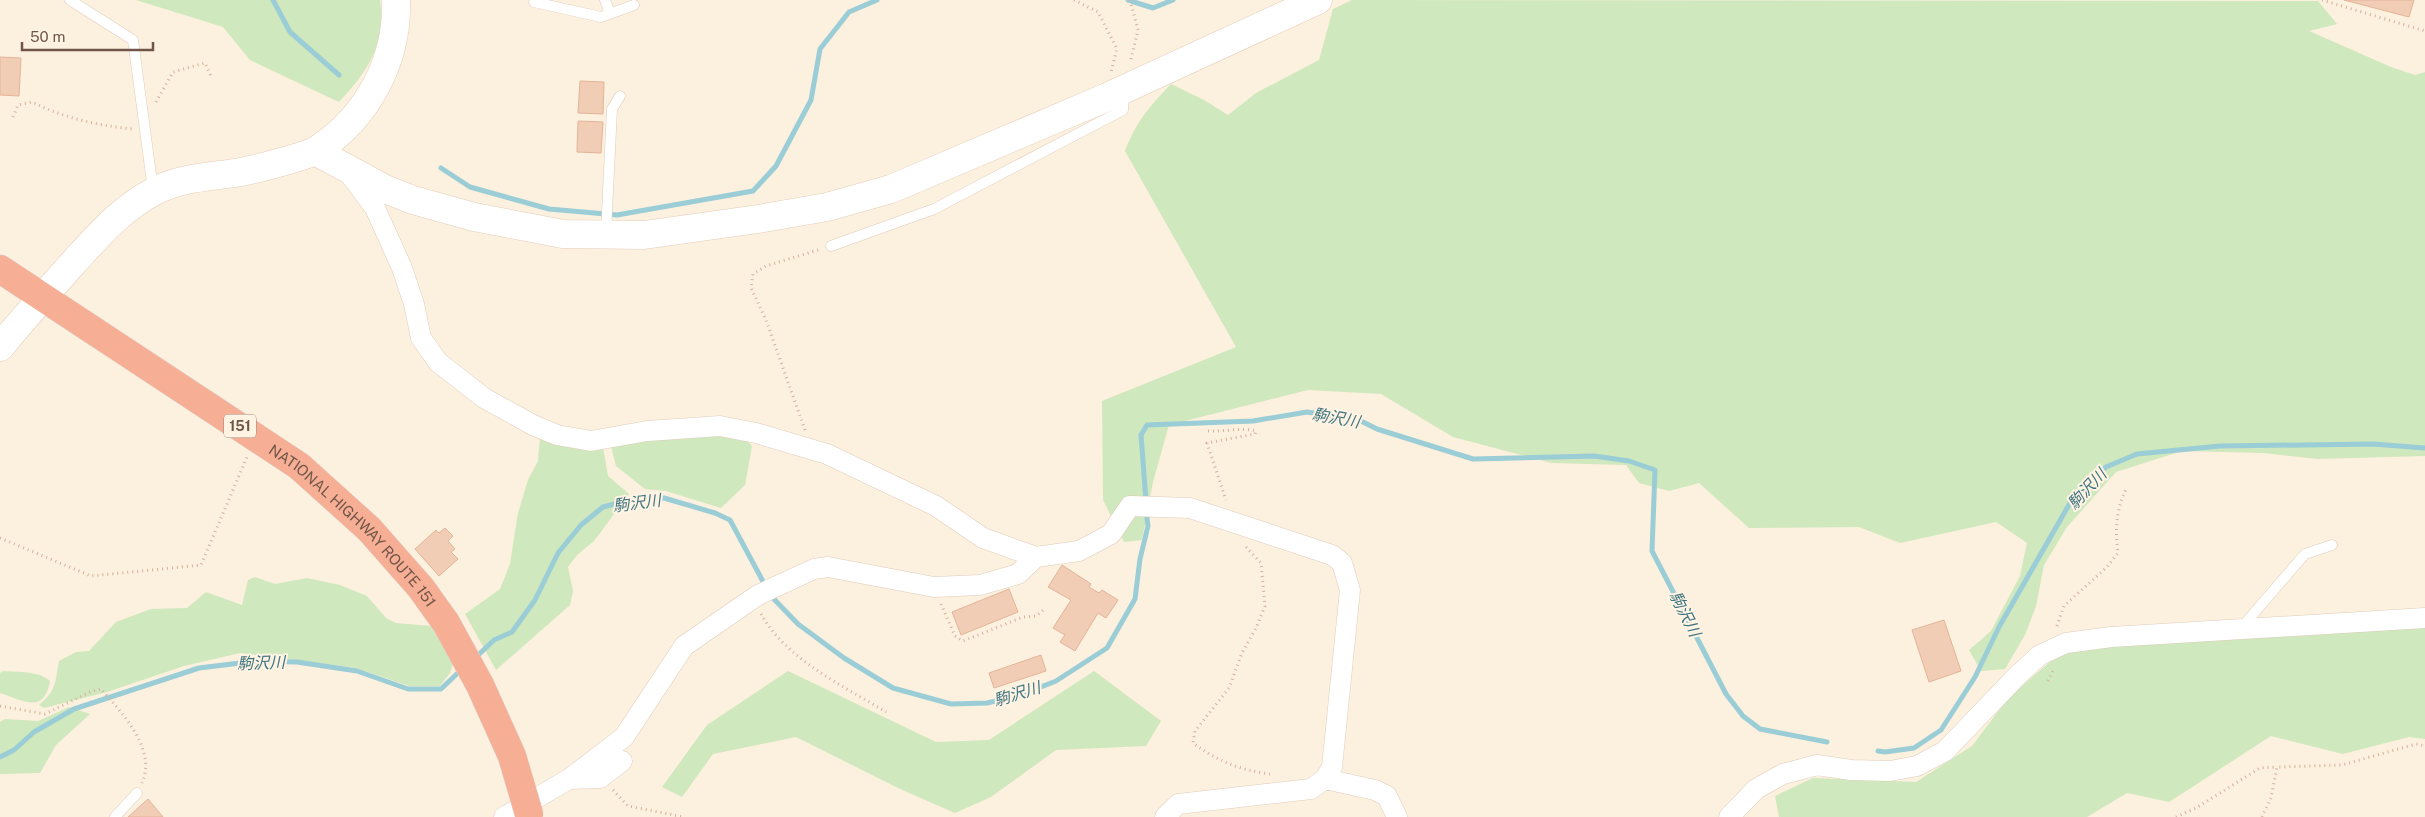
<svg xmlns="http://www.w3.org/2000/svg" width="2425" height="817" viewBox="0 0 2425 817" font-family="'Public Sans','Noto Sans JP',sans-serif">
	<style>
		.green { fill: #cfe8be }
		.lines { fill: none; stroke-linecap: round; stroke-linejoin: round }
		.stream { stroke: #9acdd6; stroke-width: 5 }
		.building { fill: #f1cdb6; stroke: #e3b497 }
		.lane-casing { stroke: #dfccbb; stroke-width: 11 }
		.street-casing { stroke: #dfccbb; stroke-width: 21 }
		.secondary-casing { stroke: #e4cdb9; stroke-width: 29 }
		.highway-casing { stroke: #ddd6d3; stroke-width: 29 }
		.path { stroke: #d5b19a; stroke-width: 3; stroke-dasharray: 1 4; stroke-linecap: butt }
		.lane { stroke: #fff; stroke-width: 10 }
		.street { stroke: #fff; stroke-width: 20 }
		.secondary { stroke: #fff; stroke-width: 28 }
		.highway { stroke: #f6ae95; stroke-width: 28 }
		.highway-bridge-casing { stroke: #ddd6d3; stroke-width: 29; stroke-linecap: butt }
		.highway-bridge { stroke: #f6ae95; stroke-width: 28 }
		.labels { text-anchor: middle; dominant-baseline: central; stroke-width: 4; stroke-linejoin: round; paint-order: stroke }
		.shield { fill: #fff4e4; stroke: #9c8576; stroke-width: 1 }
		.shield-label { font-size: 14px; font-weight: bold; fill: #715647 }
		.street-label { font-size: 15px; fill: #715647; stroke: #fff4e4 }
		.water-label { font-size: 16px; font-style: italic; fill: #3f747f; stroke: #fff4e4 }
	</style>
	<rect width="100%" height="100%" fill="#fcf0de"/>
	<path class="green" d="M136 0H380C386 45 368 71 339 102L250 60 223 27Z
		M1352 0 2318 1 2337 24 2309 31 2391 67 2415 75 2425 72V456L2318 459 2263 453 2182 451 2116 472 2067 527 2044 565 2036 606 2025 635 2005 669 1981 671 1969 650 1991 631 2020 576 2027 543 1996 522 1900 543 1859 527 1749 528 1699 483 1669 491 1639 483 1626 465 1552 463 1453 437 1381 394 1308 390 1169 425 1153 482 1142 540 1124 542 1103 500 1102 401 1236 347 1125 151C1136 122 1149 107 1171 84L1204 100 1228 115 1256 93 1319 60 1333 9Z
		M691 430 743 436 752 446 745 485 721 508 666 491 645 489 616 466 611 446Z
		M540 437 603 447 608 476 629 494 594 541 577 555 568 567 573 591 570 605 496 670 465 614 500 589 510 564 518 513 528 480 538 461Z
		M255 577 275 584 307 578 340 585 367 596 386 618 396 623 431 626 453 664 450 673 440 686H409L356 668 240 653 184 666 107 692 44 708 39 705C57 690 55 682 59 661L76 652 89 651 116 622 151 609 187 608 206 592 242 605 248 580Z
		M2374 628H2425V739L2409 737 2343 754 2271 736 2169 802 2127 793 2087 817H1779L1775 796 1813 778 1916 782 1972 746 2009 697 2064 650Z
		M3 671C18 672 39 671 50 681 44 713 26 702 3 694L0 693V673Z
		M788 671 936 742 989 740 1094 671 1161 721 1146 746 1056 750 991 797 955 813 900 789 796 737 713 754 682 797 662 787 707 725Z
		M69 707 90 714 56 745 40 773 0 774V722L5 719 38 721Z"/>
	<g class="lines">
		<path class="stream" d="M273 0 290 32 339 75
			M1128 0 1153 8 1173 0
			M441 168 470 187 549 209 617 215 753 191 776 166 811 100 820 49 849 12 877 0
			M1146 501 1141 435 1147 425 1253 421 1307 412 1359 420 1377 429 1473 459 1594 456 1629 461 1655 470 1652 551 1726 694 1743 716 1760 729 1827 742
			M770 595 798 624 844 658 893 688 951 704 987 703 1021 695 1056 681 1107 648 1135 599 1140 559 1148 526 1146 510
			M474 659 494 640 512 632 535 600 558 553 581 525 603 507 626 501 664 498 715 513 730 520 766 587
			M1878 751 1885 752 1914 748 1941 730 1975 677 1999 627 2070 503 2106 467 2137 454 2220 446 2373 444 2425 448
			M0 757 14 750 34 732 74 709 199 668 257 661 297 662 357 671 408 689H441L462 669"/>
	</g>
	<path class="building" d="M2344 0H2414L2409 17Z
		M0 57 21 58 19 96 0 95Z
		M580 81 604 82 603 114 578 113Z
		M578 121 603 122 601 153 577 152Z
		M445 528 453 536 448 541 455 549 451 552 458 559 439 576 415 549 436 530 439 533Z
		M1062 565 1091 584 1089 587 1099 593 1102 590 1118 600 1106 618 1098 613 1075 651 1060 642 1065 635 1053 628 1071 600 1048 587Z
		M1009 589 1018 612 961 635 952 612Z
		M1944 620 1961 671 1929 682 1912 630Z
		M1041 655 1046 671 994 688 989 673Z
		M148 799 163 817H128Z"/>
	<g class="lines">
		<g class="lane-casing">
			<path id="lane" d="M70 0 133 40 153 190
				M605 0 610 13
				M534 2 601 17 634 5
				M606 233 612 109 620 96
				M831 246 934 209 1123 110 1124 91
				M2242 627 2305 554 2332 545
				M115 817 137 793"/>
		</g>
		<g class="street-casing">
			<path id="street" d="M348 172 375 208 402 268 414 304 421 338 438 362 484 398 533 425 557 435 591 441 647 431 720 426 756 433 827 454 936 506 983 538 1036 557 1079 551 1111 534 1130 506 1190 508 1332 555 1342 563 1350 590 1332 767 1325 779 1311 789 1178 804 1165 817
				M569 779 600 778 622 761
				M1325 779 1375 790 1387 796 1397 817
				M504 817 569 779 624 737 684 646 758 595 814 569 828 567 934 587 980 585 1018 574 1036 557
				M1729 817 1756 789 1783 774 1817 765 1851 770 1890 771 1917 766 1945 751 2017 676 2040 655 2066 643 2111 637 2425 618"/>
		</g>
		<g class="secondary-casing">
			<path id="secondary" d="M315 151 385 189 413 200 474 217 563 234 644 235 758 219 827 207 891 189 1105 98 1318 0
				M0 347C24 318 49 290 74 262 98 236 121 209 153 192 180 177 211 177 241 172 256 169 304 157 317 150 368 117 398 60 396 0"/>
		</g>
		<g class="highway-casing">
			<g id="highway">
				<path id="s1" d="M0 269 299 466 369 529 421 588 446 623"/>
			</g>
		</g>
		<path class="path" d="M1074 0 1098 12 1117 49 1111 72
			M1130 0 1138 30 1130 63
			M2322 0 2425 31
			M156 102 173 72 205 63 212 78
			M13 117 18 105 32 102C64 118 96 125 132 129
			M805 430 766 320 751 288 753 274 766 266 818 250
			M1208 431C1224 432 1241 427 1256 431L1255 434 1207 443 1226 500
			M0 538 91 576 201 565 247 457
			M1246 547 1261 563 1265 606 1256 628 1242 653 1229 688 1195 731 1193 743C1217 761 1240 770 1270 774
			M941 604 955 636 963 641 1023 617 1036 616 1046 608
			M761 614C787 660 842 685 886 712
			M2057 626 2064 606 2107 567 2118 553C2115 530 2116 510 2126 489
			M2048 681 2054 668
			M0 706 45 714 92 691 101 689C122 713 157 749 142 783
			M613 790 628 806 684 817
			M2176 817 2196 808 2260 768 2277 767
			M2262 817 2271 798 2277 767 2342 765 2416 744 2425 746"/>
		<use href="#lane" class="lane"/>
		<use href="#street" class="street"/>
		<use href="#secondary" class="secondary"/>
		<use href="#highway" class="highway"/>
		<g class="highway-bridge-casing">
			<path id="highway-bridge" d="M446 623 480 685 512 756 529 814"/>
		</g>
		<use href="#highway-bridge" class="highway-bridge"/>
	</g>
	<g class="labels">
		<rect class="shield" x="224" y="414.5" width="32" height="23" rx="4"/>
		<g class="shield-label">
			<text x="240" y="426">151</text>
		</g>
		<g class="street-label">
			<text stroke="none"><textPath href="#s1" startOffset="438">NATIONAL HIGHWAY ROUTE 151</textPath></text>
		</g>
		<g class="water-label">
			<text transform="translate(1336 418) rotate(10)">駒沢川</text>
			<text transform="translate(2087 489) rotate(-47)">駒沢川</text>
			<text transform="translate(637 503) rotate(-7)">駒沢川</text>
			<text transform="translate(1685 614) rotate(63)">駒沢川</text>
			<text transform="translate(261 663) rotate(-2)">駒沢川</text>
			<text transform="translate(1017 694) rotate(-17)">駒沢川</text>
		</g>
	</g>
	<path d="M22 42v8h131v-8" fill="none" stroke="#715647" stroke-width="2.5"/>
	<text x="30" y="42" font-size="15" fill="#715647" stroke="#fff4e4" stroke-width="4" paint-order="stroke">50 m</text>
</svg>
